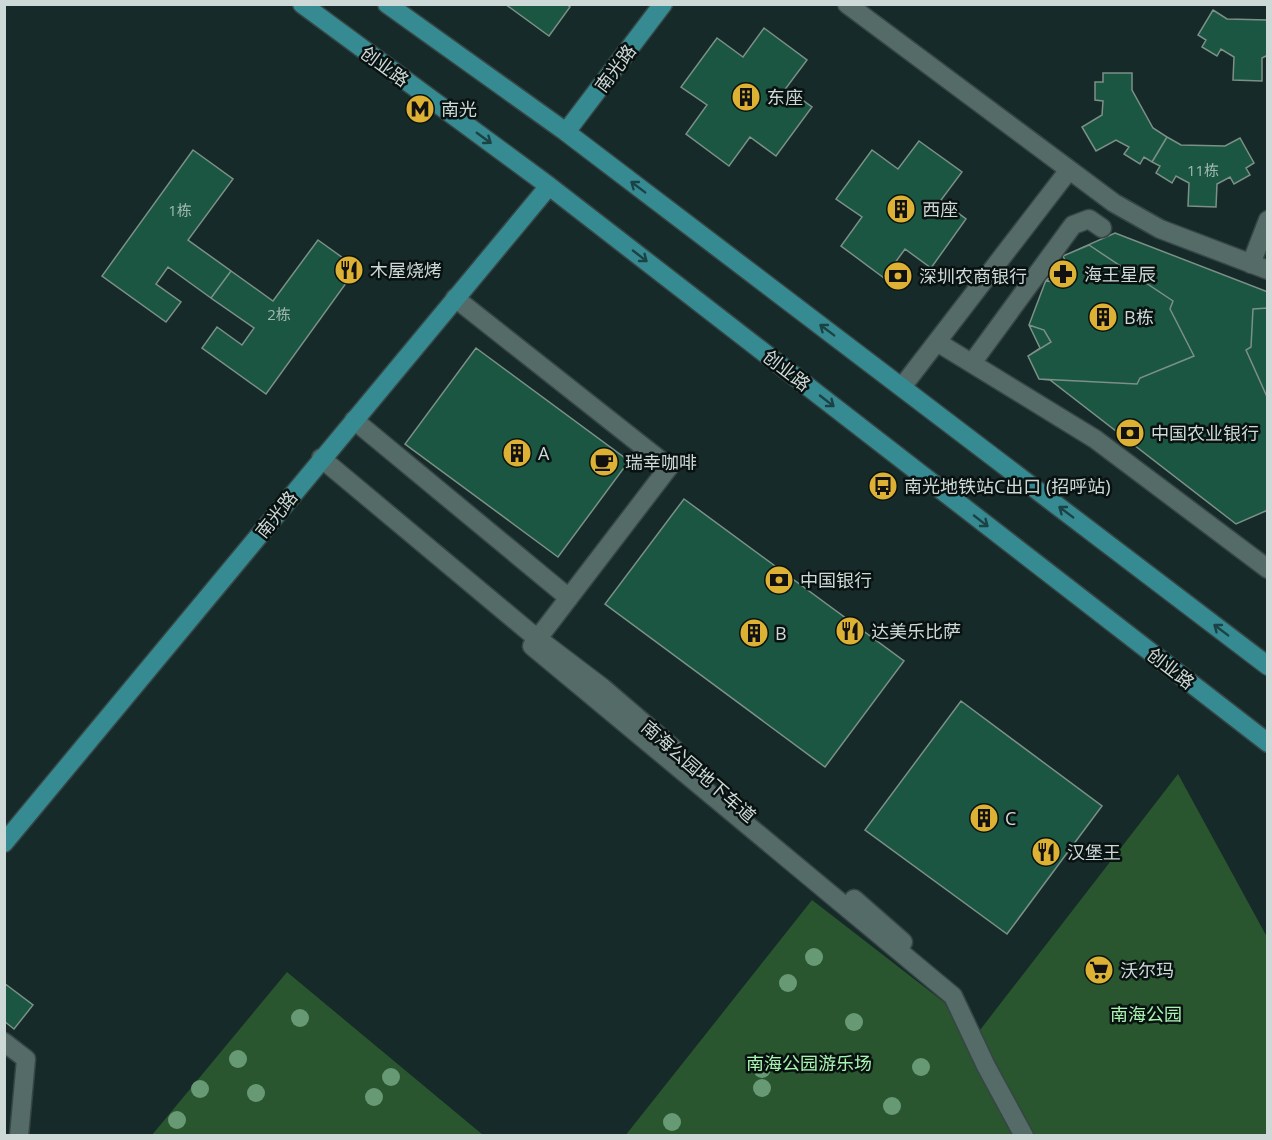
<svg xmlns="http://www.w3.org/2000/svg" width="1272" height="1140" viewBox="0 0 1272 1140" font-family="'Open Sans','Noto Sans SC',sans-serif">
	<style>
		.green { fill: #29552f }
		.building { fill: #1b5642; stroke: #7c9087; stroke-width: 1.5 }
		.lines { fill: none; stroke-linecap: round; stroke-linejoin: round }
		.minor-casing { stroke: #364645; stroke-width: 21 }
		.major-casing { stroke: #364645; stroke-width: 21 }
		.minor { stroke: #556b68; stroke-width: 18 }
		.major { stroke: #368a91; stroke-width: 18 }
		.tree { fill: #679a74 }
		.oneway { stroke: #1b4244 }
		.labels { text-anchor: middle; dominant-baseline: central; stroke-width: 5; stroke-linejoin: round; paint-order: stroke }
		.number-label { font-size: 15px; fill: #a0b8b2 }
		.street-label { font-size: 18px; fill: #ccd9d7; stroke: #091211 }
		.poi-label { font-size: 18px; fill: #ccd9d7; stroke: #091211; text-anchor: start }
		.park-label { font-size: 18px; fill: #a9f4b1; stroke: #091211 }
	</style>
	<rect width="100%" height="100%" fill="#162b29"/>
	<path class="green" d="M1178 774 1267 937V1135L625 1136 812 900 980 1030Z
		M287 972 483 1135H152Z"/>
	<path class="building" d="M505 4H566L570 7 549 36Z
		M1213 10 1227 19 1268 20V55L1262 58V81L1233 80 1234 57 1221 49 1217 56 1202 47 1206 40 1198 35Z
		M764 28 807 60 786 88 812 107 776 156 750 137 729 166 686 134 707 105 681 87 717 38 743 57Z
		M1103 73H1132V90L1153 128 1167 137 1152 162 1144 157 1140 164 1124 154 1129 147 1116 140 1096 151 1082 127 1102 115 1103 101 1095 100V82H1103Z
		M1167 137 1181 145 1225 146 1240 138 1254 163 1246 168 1250 175 1234 184 1230 177 1217 184 1216 207 1188 206 1189 183 1176 176 1172 183 1156 173 1160 166 1152 162Z
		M919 141 962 172 941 200 966 219 931 268 905 249 884 278 841 246 862 217 836 199 872 150 898 169Z
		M193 150 233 179 188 240 231 271 211 298 168 267 156 284 181 302 166 322 102 276Z
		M1115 233 1268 292V510L1236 524 1050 380 1039 379 1028 356 1040 348 1029 325 1046 280 1068 266 1063 256Z
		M318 240 357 268 266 394 202 348 217 327 242 345 254 328 211 298 231 271 273 301Z
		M1089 245 1173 301 1170 309 1194 356 1140 378 1137 384 1039 379 1028 356 1051 342 1044 330 1029 325 1046 280 1061 286 1073 278 1063 256Z
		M1268 308V399L1246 350 1251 347 1253 309Z
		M476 348 629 461 558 557 405 444Z
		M684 499 904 661 825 767 605 604Z
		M961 701 1102 806 1007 934 865 830Z
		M4 983 33 1005 14 1029 4 1021Z"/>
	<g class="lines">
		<g class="minor-casing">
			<path id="minor" d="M847 4 1114 203 1160 229 1268 270
				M1251 264 1268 220
				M455 298 669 467 532 646 953 996 986 1066 1024 1136
				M937 342 1095 439 1268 569
				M972 363 1073 225 1089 219 1102 228
				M902 387 1069 170
				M354 420 569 598
				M321 458 528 631 603 688 674 749
				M854 899 903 942
				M4 1042 26 1059 19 1136"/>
		</g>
		<g class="major-casing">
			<path id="major" d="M302 4 549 186 1268 743
				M387 4 566 132 1268 666
				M566 132 663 4
				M4 843 549 186"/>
		</g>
		<use href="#minor" class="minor"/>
		<use href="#major" class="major"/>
	</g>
	<g class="tree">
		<circle cx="814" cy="957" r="9"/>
		<circle cx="788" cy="983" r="9"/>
		<circle cx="300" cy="1018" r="9"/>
		<circle cx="854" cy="1022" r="9"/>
		<circle cx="238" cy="1059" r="9"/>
		<circle cx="921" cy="1067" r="9"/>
		<circle cx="762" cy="1069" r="9"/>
		<circle cx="391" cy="1077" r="9"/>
		<circle cx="762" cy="1088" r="9"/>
		<circle cx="200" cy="1089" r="9"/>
		<circle cx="256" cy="1093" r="9"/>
		<circle cx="374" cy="1097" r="9"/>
		<circle cx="892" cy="1106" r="9"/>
		<circle cx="177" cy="1120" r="9"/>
		<circle cx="672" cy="1122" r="9"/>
	</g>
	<defs><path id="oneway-shaft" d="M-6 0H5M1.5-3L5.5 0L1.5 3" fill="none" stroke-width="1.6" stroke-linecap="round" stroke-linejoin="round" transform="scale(1.5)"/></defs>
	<g class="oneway">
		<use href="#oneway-shaft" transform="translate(484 138) rotate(36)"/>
		<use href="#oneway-shaft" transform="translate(638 187) rotate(-143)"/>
		<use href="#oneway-shaft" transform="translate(640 256) rotate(38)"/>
		<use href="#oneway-shaft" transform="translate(827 330) rotate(-143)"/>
		<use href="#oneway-shaft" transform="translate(827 401) rotate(38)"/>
		<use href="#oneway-shaft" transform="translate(1066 512) rotate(-143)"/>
		<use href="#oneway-shaft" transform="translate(981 521) rotate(38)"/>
		<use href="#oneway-shaft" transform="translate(1221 630) rotate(-143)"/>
	</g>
	<defs>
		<g id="building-disc" transform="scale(1.5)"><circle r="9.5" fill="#ddb133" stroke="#091211"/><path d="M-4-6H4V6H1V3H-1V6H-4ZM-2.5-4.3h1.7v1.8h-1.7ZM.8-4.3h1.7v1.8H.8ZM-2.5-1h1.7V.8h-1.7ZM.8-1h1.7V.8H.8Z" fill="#111"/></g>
		<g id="metro-disc" transform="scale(1.5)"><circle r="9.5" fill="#ddb133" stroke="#091211"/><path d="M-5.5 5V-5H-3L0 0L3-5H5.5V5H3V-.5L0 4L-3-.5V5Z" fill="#111"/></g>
		<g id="restaurant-disc" transform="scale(1.5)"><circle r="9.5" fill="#ddb133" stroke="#091211"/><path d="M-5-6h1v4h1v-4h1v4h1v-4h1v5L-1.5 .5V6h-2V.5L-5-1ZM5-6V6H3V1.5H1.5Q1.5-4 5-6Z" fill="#111"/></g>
		<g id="pharmacy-disc" transform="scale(1.5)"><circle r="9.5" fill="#ddb133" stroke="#091211"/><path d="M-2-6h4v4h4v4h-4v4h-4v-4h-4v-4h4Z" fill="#111"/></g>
		<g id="bank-disc" transform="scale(1.5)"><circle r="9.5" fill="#ddb133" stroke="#091211"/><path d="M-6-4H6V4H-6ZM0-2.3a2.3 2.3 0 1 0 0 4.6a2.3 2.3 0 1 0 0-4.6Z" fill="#111"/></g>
		<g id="cafe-disc" transform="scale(1.5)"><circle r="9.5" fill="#ddb133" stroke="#091211"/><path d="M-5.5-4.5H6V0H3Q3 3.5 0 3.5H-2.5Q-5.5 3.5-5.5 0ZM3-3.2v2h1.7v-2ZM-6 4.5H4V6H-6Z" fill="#111"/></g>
		<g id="bus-disc" transform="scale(1.5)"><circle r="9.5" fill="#ddb133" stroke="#091211"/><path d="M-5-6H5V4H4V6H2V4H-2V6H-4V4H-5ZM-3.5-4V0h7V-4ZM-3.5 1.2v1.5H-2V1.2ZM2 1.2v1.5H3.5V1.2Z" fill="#111"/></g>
		<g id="supermarket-disc" transform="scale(1.5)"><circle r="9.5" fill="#ddb133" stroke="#091211"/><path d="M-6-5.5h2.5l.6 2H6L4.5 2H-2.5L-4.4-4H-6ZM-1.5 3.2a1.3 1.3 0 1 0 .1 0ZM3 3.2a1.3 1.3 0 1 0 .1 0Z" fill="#111"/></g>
	</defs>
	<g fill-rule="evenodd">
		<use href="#building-disc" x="746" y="97"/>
		<use href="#metro-disc" x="420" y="109"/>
		<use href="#building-disc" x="901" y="209"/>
		<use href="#restaurant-disc" x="349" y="270"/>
		<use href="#pharmacy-disc" x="1063" y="274"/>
		<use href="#bank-disc" x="898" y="276"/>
		<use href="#building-disc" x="1103" y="317"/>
		<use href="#bank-disc" x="1130" y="433"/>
		<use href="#building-disc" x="517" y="453"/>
		<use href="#cafe-disc" x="604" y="462"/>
		<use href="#bus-disc" x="883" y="486"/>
		<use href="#bank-disc" x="779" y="580"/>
		<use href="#restaurant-disc" x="850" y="631"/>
		<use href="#building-disc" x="754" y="633"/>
		<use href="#building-disc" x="984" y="818"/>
		<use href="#restaurant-disc" x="1046" y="852"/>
		<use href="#supermarket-disc" x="1099" y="970"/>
	</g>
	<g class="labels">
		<g class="number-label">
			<text x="1203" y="170">11栋</text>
			<text x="180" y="210">1栋</text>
			<text x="279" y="314">2栋</text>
		</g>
		<g class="street-label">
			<text transform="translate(385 66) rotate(36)">创业路</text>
			<text transform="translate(615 68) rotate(-53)">南光路</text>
			<text transform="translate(787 370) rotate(38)">创业路</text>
			<text transform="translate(276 514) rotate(-51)">南光路</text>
			<text transform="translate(1171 668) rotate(38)">创业路</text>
			<text transform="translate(699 771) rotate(41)">南海公园地下车道</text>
		</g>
		<g class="poi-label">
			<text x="767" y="97">东座</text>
			<text x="441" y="109">南光</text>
			<text x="922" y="209">西座</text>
			<text x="370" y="270">木屋烧烤</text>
			<text x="1084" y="274">海王星辰</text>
			<text x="919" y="276">深圳农商银行</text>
			<text x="1124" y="317">B栋</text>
			<text x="1151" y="433">中国农业银行</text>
			<text x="538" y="453">A</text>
			<text x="625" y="462">瑞幸咖啡</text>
			<text x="904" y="486">南光地铁站C出口 (招呼站)</text>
			<text x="800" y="580">中国银行</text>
			<text x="871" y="631">达美乐比萨</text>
			<text x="775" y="633">B</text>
			<text x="1005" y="818">C</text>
			<text x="1067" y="852">汉堡王</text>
			<text x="1120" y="970">沃尔玛</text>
		</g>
		<g class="park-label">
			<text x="1146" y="1014">南海公园</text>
			<text x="809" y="1063">南海公园游乐场</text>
		</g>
	</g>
	<rect width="1272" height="1140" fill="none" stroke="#ccd9d7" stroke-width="12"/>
</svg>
